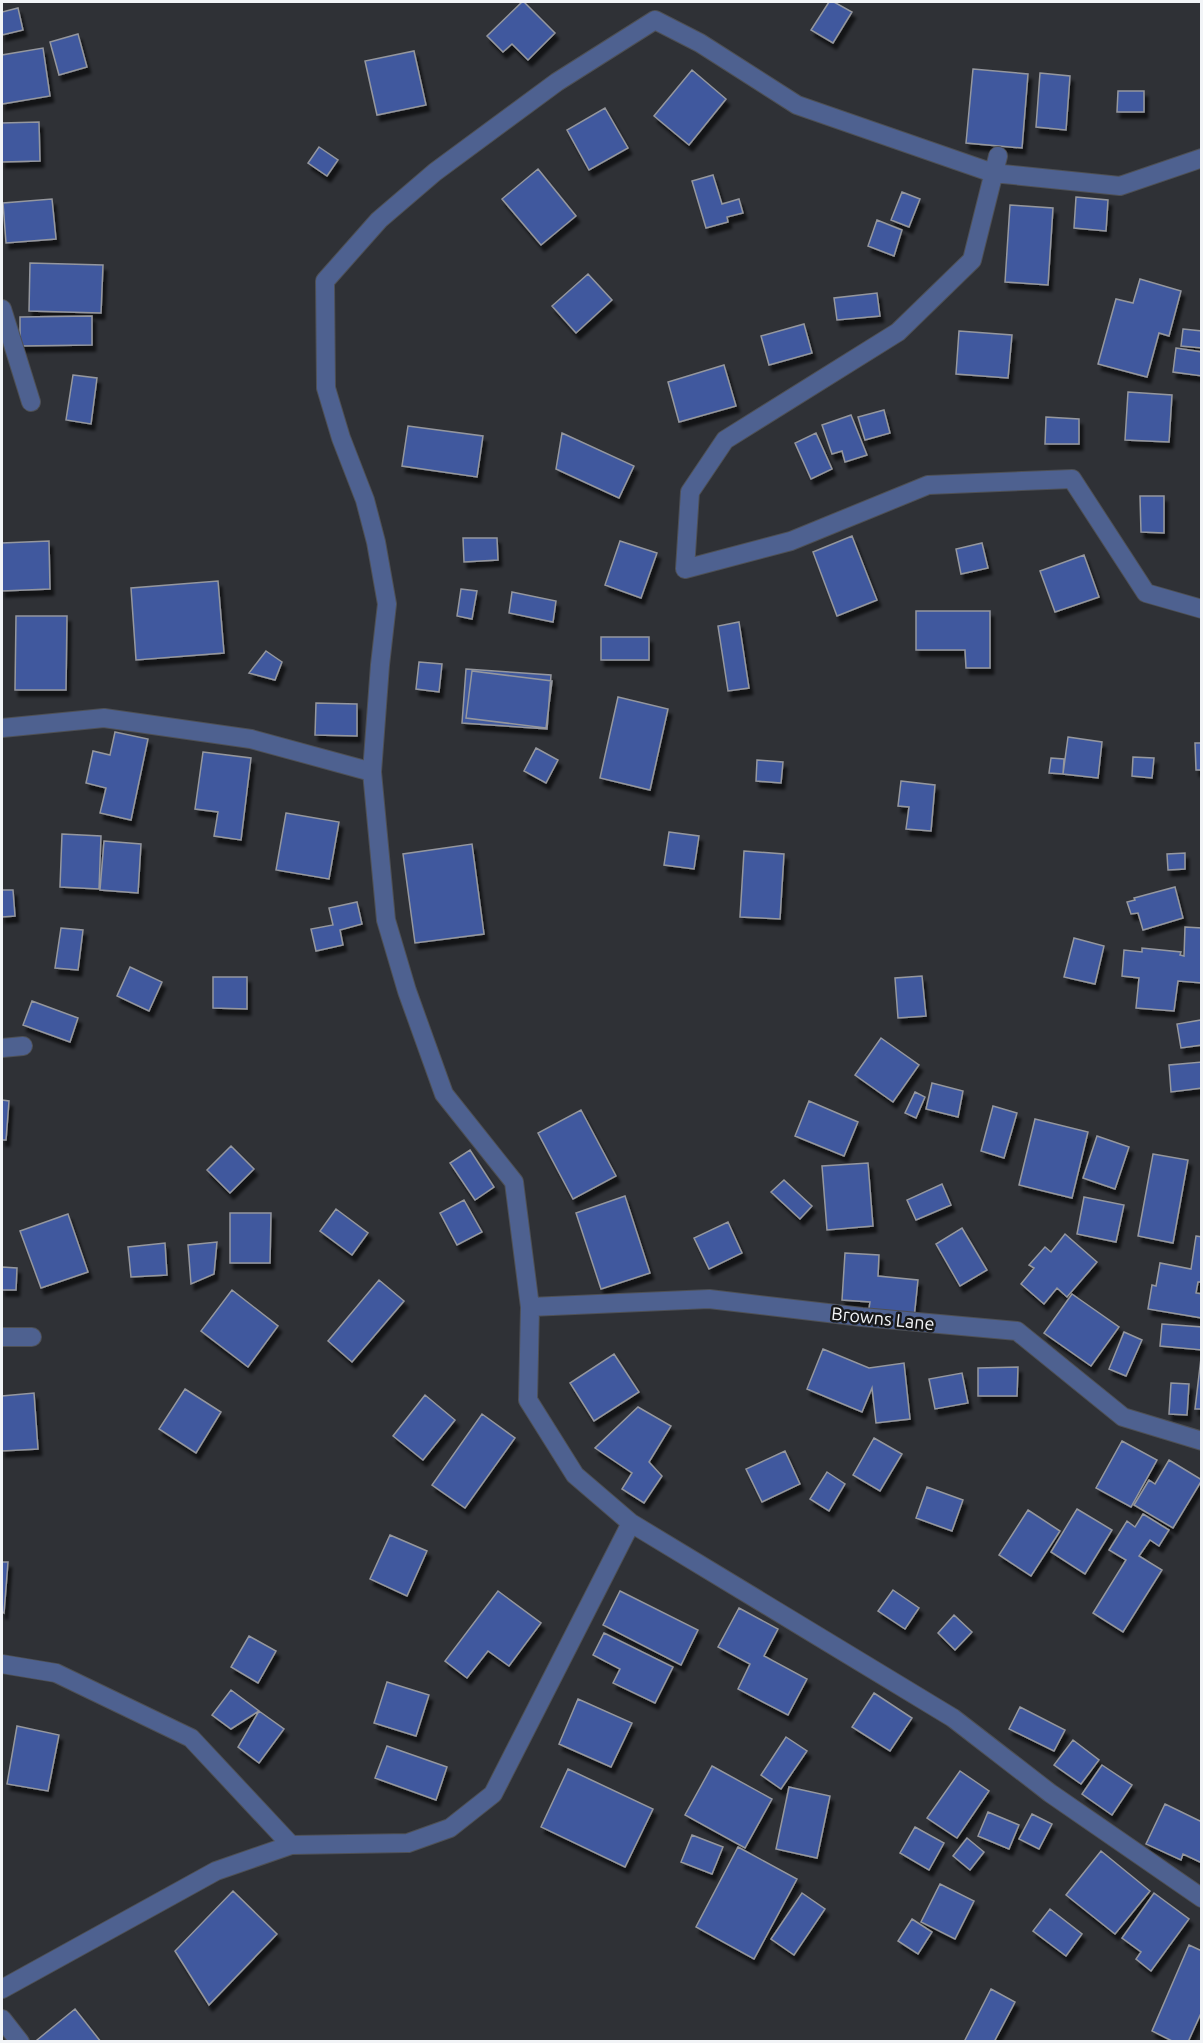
<svg xmlns="http://www.w3.org/2000/svg" width="1203" height="2043" viewBox="0 0 1203 2043" font-family="Ubuntu,sans-serif">
	<style>
		.building { fill: #3f599e; stroke: #95979e; stroke-width: 1.5; filter: url(#shadow) }
		.lines { fill: none; stroke-linecap: round; stroke-linejoin: round }
		.street-casing { stroke: #4e5055; stroke-width: 20 }
		.street { stroke: #4e6190; stroke-width: 18 }
		.labels { text-anchor: middle; dominant-baseline: central; stroke-width: 5; stroke-linejoin: round; paint-order: stroke }
		.street-label { font-size: 18px; fill: #f2f4f7; stroke: #18191b }
	</style>
	<defs>
		<filter id="shadow"><feDropShadow dx="3.5" dy="6" stdDeviation="1.5" flood-color="#0009"/></filter>
	</defs>
	<rect width="100%" height="100%" fill="#2f3136"/>
	<path class="building" d="M522 2H524L555 33 528 60 512 44 503 52 487 36Z
		M829 2H834L852 12 833 43 811 30Z
		M18 8 23 30 2 35V12Z
		M78 34 87 67 59 75 50 42Z
		M43 48 50 96 2 104V55Z
		M414 51 426 105 377 115 365 61Z
		M973 69 1028 74 1022 148 966 143Z
		M692 70 726 99 689 145 654 116Z
		M1040 73 1070 76 1066 130 1036 127Z
		M1118 91H1144V112H1117Z
		M605 108 628 148 589 170 567 130Z
		M39 122 40 161 2 162V123Z
		M319 147 338 160 327 176 308 163Z
		M538 169 576 216 541 245 502 199Z
		M713 175 722 204 739 199 743 213 727 217 728 222 706 228 692 181Z
		M902 192 920 199 909 227 891 220Z
		M1076 197 1108 200 1106 231 1074 228Z
		M52 199 56 239 6 243 3 203Z
		M1010 205 1053 208 1048 285 1005 282Z
		M877 220 902 230 894 256 868 246Z
		M30 263 103 265 101 313 29 311Z
		M588 274 612 300 576 333 552 306Z
		M1140 279 1181 291 1169 336 1159 333 1147 377 1098 364 1116 299 1133 303Z
		M877 293 880 316 837 320 834 298Z
		M92 316V345L20 346V317Z
		M804 324 812 353 769 365 761 336Z
		M1183 329 1202 331V348L1181 346Z
		M959 331 1012 335 1008 378 956 374Z
		M1176 348 1202 352V376L1173 372Z
		M724 365 736 406 679 422 668 382Z
		M73 375 97 378 91 424 66 420Z
		M1128 392 1172 395 1169 442 1125 440Z
		M884 410 890 433 865 440 858 417Z
		M851 415 867 455 845 462 842 451 832 454 822 425Z
		M1046 417 1079 419V444H1045Z
		M408 426 483 436 477 477 402 466Z
		M562 433 634 466 619 498 556 469Z
		M816 433 832 469 811 479 795 443Z
		M1140 496H1164V533L1141 532Z
		M852 536 877 600 837 616 813 552Z
		M463 538H497L498 560 464 562Z
		M49 541 50 589 2 591V543Z
		M620 541 657 553 641 598 605 585Z
		M982 543 988 568 961 574 956 549Z
		M1084 555 1099 597 1055 612 1040 571Z
		M218 581 224 653 136 660 131 588Z
		M461 589 477 591 472 619 457 616Z
		M512 592 556 601 553 622 509 613Z
		M916 611H990V668H966L965 650H916Z
		M16 616H67L66 690H15Z
		M739 622 749 688 728 691 718 626Z
		M601 637H649V660H601Z
		M266 651 282 662 275 680 249 673Z
		M419 662 442 664 439 692 416 689Z
		M466 669 551 675 547 729 462 723Z
		M472 671 552 681 546 728 466 718Z
		M618 697 668 709 650 790 600 778Z
		M316 703 357 704V736L315 735Z
		M115 732 148 739 131 820 100 813 106 788 86 783 93 751 110 755Z
		M1068 737 1102 742 1098 778 1063 774Z
		M1195 743H1202V770H1196Z
		M536 748 558 760 546 783 524 771Z
		M203 752 251 758 241 840 214 836 218 812 195 809Z
		M1133 757 1154 758 1152 778 1132 776Z
		M1051 758 1064 759 1063 774 1049 773Z
		M757 760 783 762 781 783 756 781Z
		M901 781 935 785 931 831 906 829 909 807 898 806Z
		M286 813 339 822 329 879 276 870Z
		M669 832 699 836 694 869 664 865Z
		M62 834 101 836 99 889 60 887Z
		M104 841 141 844 138 893 100 890Z
		M472 844 484 934 415 943 403 854Z
		M744 851 784 854 780 919 740 917Z
		M1185 853V869L1168 870 1167 854Z
		M1175 887 1183 918 1143 930 1138 913 1131 914 1127 902 1135 900 1134 898Z
		M2 890H13L15 916 2 917Z
		M357 902 362 924 340 930 343 945 316 951 311 929 333 925 329 908Z
		M1185 927 1202 928V983L1178 981 1174 1011 1136 1008 1139 978 1122 976 1124 950 1142 952V948L1181 952 1180 955 1184 956Z
		M61 928 83 930 78 970 55 968Z
		M1074 938 1104 946 1095 984 1064 977Z
		M130 967 162 982 149 1011 117 996Z
		M922 976 926 1016 898 1018 895 978Z
		M213 977H247V1009L213 1008Z
		M32 1001 78 1018 70 1042 23 1025Z
		M1201 1020 1202 1045 1181 1048 1177 1024Z
		M881 1038 919 1065 893 1102 855 1075Z
		M1202 1062V1088L1171 1092 1169 1065Z
		M932 1083 963 1091 958 1117 926 1109Z
		M915 1092 925 1097 916 1118 905 1113Z
		M2 1100 9 1101 6 1140H2Z
		M809 1101 858 1122 844 1156 795 1136Z
		M993 1106 1017 1113 1004 1158 981 1151Z
		M581 1110 616 1176 573 1199 538 1133Z
		M1035 1119 1088 1132 1072 1198 1019 1185Z
		M1097 1136 1129 1147 1115 1189 1083 1178Z
		M231 1146 254 1169 230 1193 207 1170Z
		M470 1150 494 1187 475 1200 450 1163Z
		M1153 1154 1188 1160 1173 1243 1138 1236Z
		M868 1163 873 1226 827 1230 822 1166Z
		M784 1180 812 1206 800 1219 771 1192Z
		M942 1184 951 1205 916 1220 907 1200Z
		M625 1196 650 1273 601 1289 576 1213Z
		M1084 1197 1124 1205 1116 1242 1077 1234Z
		M464 1200 482 1232 457 1245 440 1213Z
		M336 1209 368 1233 352 1255 320 1231Z
		M230 1213H271L270 1263H230Z
		M68 1214 88 1272 41 1288 20 1231Z
		M728 1222 742 1253 709 1269 694 1238Z
		M962 1228 987 1270 960 1286 936 1244Z
		M1065 1234 1097 1262 1067 1297 1057 1288 1044 1304 1021 1284 1034 1268 1029 1265 1045 1247 1051 1252Z
		M1196 1236 1202 1237V1282H1198L1196 1293 1202 1294V1318L1148 1309 1152 1285 1156 1286 1160 1263 1191 1269Z
		M217 1242 214 1274 191 1284 188 1245Z
		M165 1243 167 1275 131 1277 128 1247Z
		M845 1253 879 1255 878 1276 918 1280 914 1318 868 1315 870 1302 842 1300Z
		M2 1267 17 1268 16 1290H2Z
		M379 1280 404 1301 352 1362 328 1341Z
		M232 1290 278 1326 248 1367 201 1331Z
		M1072 1294 1119 1327 1091 1366 1044 1333Z
		M1162 1324 1202 1327V1350L1160 1346Z
		M1124 1332 1142 1340 1126 1376 1109 1369Z
		M823 1349 869 1368 904 1363 910 1419 876 1423 872 1388 862 1412 807 1389Z
		M614 1354 639 1392 594 1421 570 1383Z
		M1201 1358H1202V1409H1195Z
		M1018 1367 1017 1396H978V1368Z
		M962 1373 968 1403 935 1409 929 1379Z
		M1171 1383 1189 1384 1187 1415 1169 1414Z
		M185 1389 221 1412 196 1453 159 1429Z
		M34 1393 38 1449 2 1451V1396Z
		M425 1395 455 1420 423 1460 393 1436Z
		M638 1407 671 1426 649 1462 662 1476 644 1503 622 1489 632 1473 595 1448Z
		M482 1414 515 1438 465 1508 432 1485Z
		M874 1438 902 1454 880 1491 853 1475Z
		M1122 1441 1157 1460 1131 1507 1096 1488Z
		M785 1451 800 1484 762 1502 746 1469Z
		M1169 1460 1202 1480 1173 1528 1134 1505 1149 1480 1155 1484Z
		M827 1472 845 1484 829 1511 810 1499Z
		M927 1487 963 1500 952 1531 916 1518Z
		M1077 1509 1112 1530 1085 1574 1051 1552Z
		M1028 1510 1060 1531 1031 1576 999 1555Z
		M1143 1514 1169 1530 1159 1546 1150 1540 1139 1556 1162 1570 1123 1632 1093 1613 1126 1560 1109 1550 1127 1521 1135 1527Z
		M390 1535 427 1551 407 1596 370 1579Z
		M2 1562H8L4 1613 2 1612Z
		M893 1590 919 1608 905 1629 878 1611Z
		M498 1591 541 1623 509 1666 488 1651 467 1678 445 1661Z
		M620 1591 698 1630 681 1665 603 1625Z
		M739 1608 778 1629 764 1656 807 1679 788 1715 738 1689 750 1664 718 1647Z
		M954 1615 972 1632 955 1650 938 1633Z
		M604 1633 673 1667 655 1703 613 1683 620 1669 593 1655Z
		M249 1636 276 1651 258 1683 231 1667Z
		M387 1682 429 1695 416 1736 374 1723Z
		M231 1690 259 1711 231 1729 212 1715Z
		M874 1693 912 1718 890 1751 852 1727Z
		M578 1699 632 1723 611 1767 559 1744Z
		M1020 1707 1065 1730 1054 1751 1009 1729Z
		M259 1711 284 1729 259 1763 238 1747Z
		M17 1726 59 1735 48 1791 7 1784Z
		M786 1737 807 1751 781 1789 761 1775Z
		M1073 1740 1099 1760 1081 1784 1054 1765Z
		M387 1746 447 1767 436 1800 375 1778Z
		M1102 1765 1132 1785 1112 1815 1082 1794Z
		M712 1766 772 1799 745 1848 685 1815Z
		M568 1769 653 1809 625 1867 541 1827Z
		M960 1771 989 1791 957 1838 927 1818Z
		M789 1787 830 1796 817 1858 776 1849Z
		M1165 1804 1202 1822V1863L1183 1854 1181 1860 1146 1844Z
		M988 1812 1019 1825 1009 1849 978 1836Z
		M1032 1814 1052 1824 1039 1849 1019 1839Z
		M915 1827 944 1843 929 1870 900 1853Z
		M692 1835 723 1847 712 1874 681 1862Z
		M967 1838 984 1852 970 1870 953 1856Z
		M738 1847 797 1879 754 1959 696 1927Z
		M1101 1851 1150 1891 1115 1934 1066 1895Z
		M940 1884 974 1901 955 1939 921 1922Z
		M233 1891 277 1934 209 2005 175 1951Z
		M802 1893 825 1909 794 1955 771 1939Z
		M1154 1893 1189 1919 1151 1971 1136 1959 1141 1952 1122 1938Z
		M1050 1909 1082 1934 1066 1956 1033 1931Z
		M912 1919 932 1932 918 1954 898 1941Z
		M1189 1945 1202 1951V2011L1188 2042H1174L1152 2031Z
		M991 1989 1015 2002 994 2042H968L965 2040Z
		M75 2009 101 2042H39L37 2040Z"/>
	<g class="lines">
		<g class="street-casing">
			<path id="street" d="M998 156 972 260 898 332 725 440 690 492 685 569 791 541 928 485 1072 479 1146 593 1202 609
				M1202 158 1120 186 993 173 797 105 700 43 655 20 557 82 435 172 379 220 325 281 326 388 341 438 365 500 376 542 387 604 380 665 372 772 386 920 407 991 444 1094 514 1182 530 1307 528 1400 575 1475 631 1523 953 1718 1050 1793 1202 1898
				M2 309 31 402
				M2 728 104 718 251 739 372 772
				M2 1048 23 1046
				M530 1307 709 1299 862 1317 1017 1331 1123 1417 1202 1441
				M2 1337H32
				M2 1664 56 1673 191 1738 291 1845
				M2 1989 216 1871 291 1845 408 1843 450 1828 493 1794 631 1523
				M2 2019 20 2042"/>
		</g>
		<use href="#street" class="street"/>
	</g>
	<g class="labels">
		<g class="street-label">
			<text transform="translate(883 1318) rotate(6)">Browns Lane</text>
		</g>
	</g>
	<rect width="1203" height="2043" fill="none" stroke="#f2f4f7" stroke-width="6"/>
</svg>
